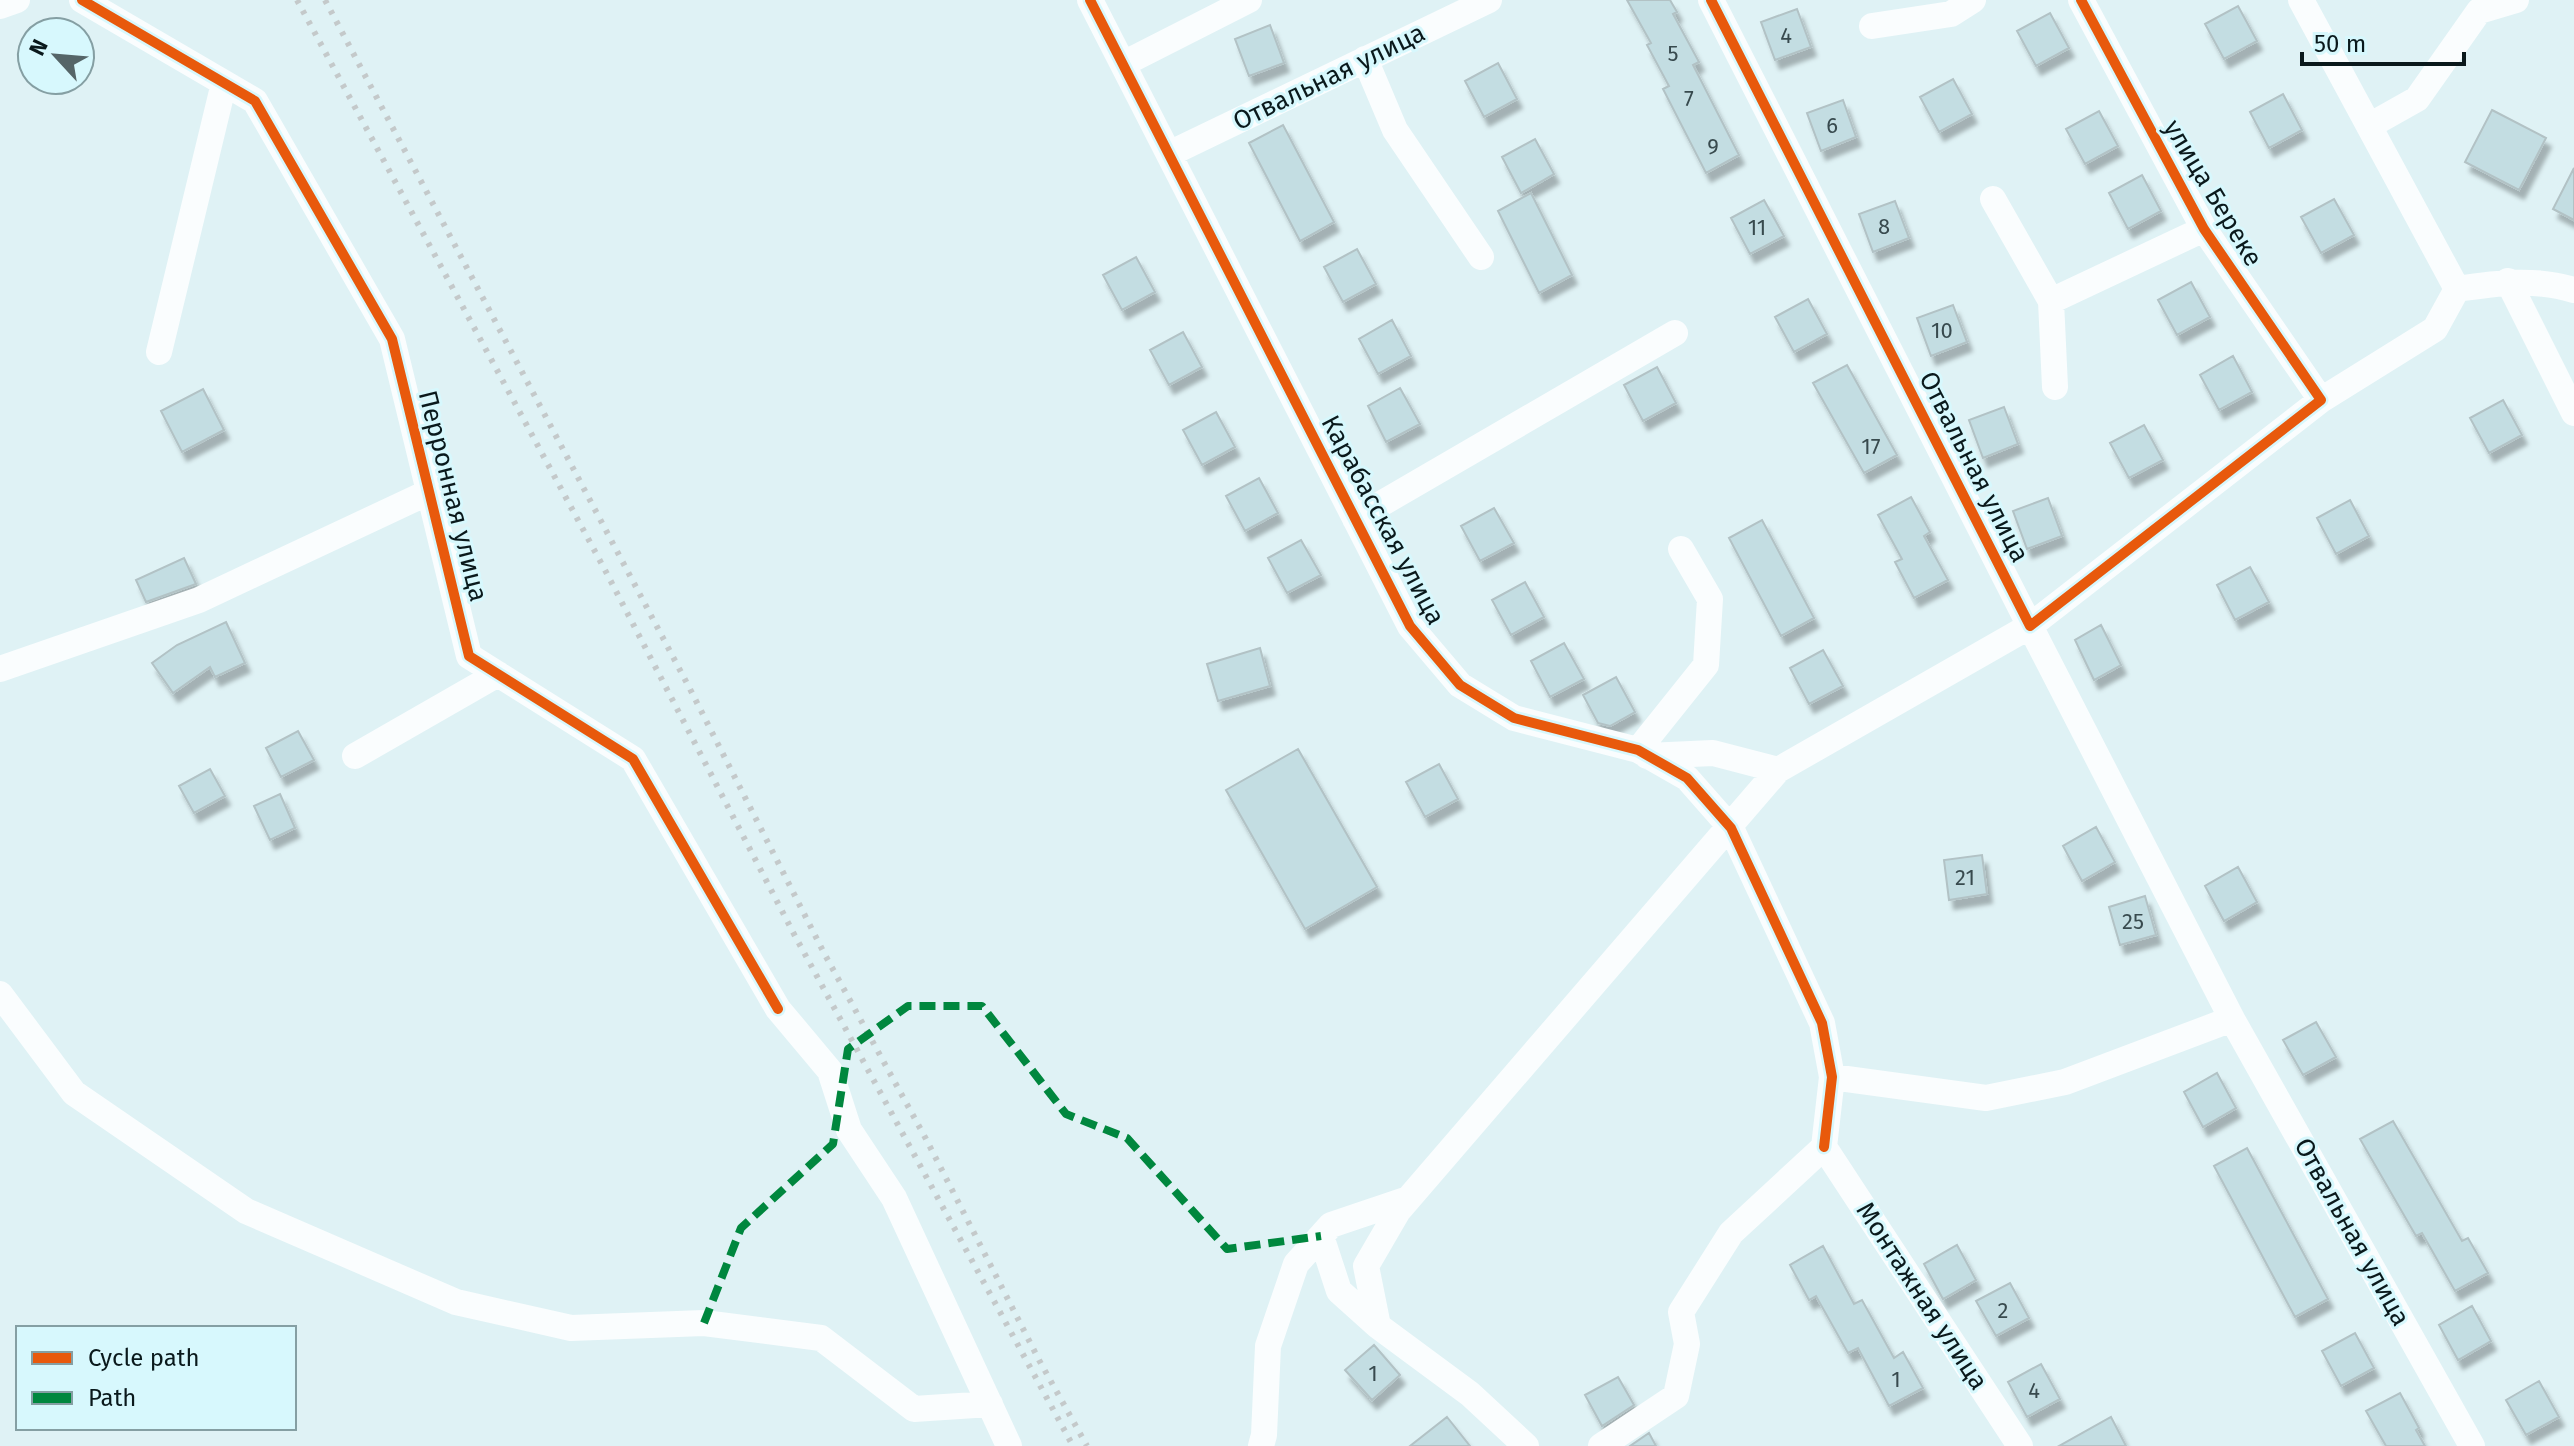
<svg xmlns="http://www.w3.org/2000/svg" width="2574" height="1446" viewBox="0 0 2574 1446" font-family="'Fira Sans',sans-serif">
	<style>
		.building { fill: #c3dde2; stroke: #b2c2c5; stroke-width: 2; filter: url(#shadow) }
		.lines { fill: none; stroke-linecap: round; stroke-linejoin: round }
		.minor { stroke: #fafdfe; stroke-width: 26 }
		.rail { stroke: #c4c9ca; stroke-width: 6; stroke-dasharray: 4 8; stroke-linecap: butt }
		.quiet { stroke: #00873e; stroke-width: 8; stroke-dasharray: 16 8; stroke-linecap: butt }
		.cycleway-casing { stroke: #d7f8fd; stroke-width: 15 }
		.cycleway { stroke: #e8590c; stroke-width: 10 }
		.labels { text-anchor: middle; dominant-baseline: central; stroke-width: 6; stroke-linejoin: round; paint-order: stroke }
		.number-label { font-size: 22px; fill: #384a4e }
		.street-label { font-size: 26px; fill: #0a191c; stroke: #d7f8fd }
	</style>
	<defs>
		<filter id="shadow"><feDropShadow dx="5" dy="9" stdDeviation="2" flood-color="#0004"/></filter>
	</defs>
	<rect width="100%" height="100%" fill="#dff2f5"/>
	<path class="building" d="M1627 0H1670L1677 12 1673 14 1699 62 1693 65 1739 155 1706 173 1663 89 1669 86 1647 45 1651 43Z
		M2238 6 2257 41 2224 59 2205 24Z
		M1797 9 1811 47 1775 60 1761 22Z
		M2050 13 2069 48 2036 66 2017 31Z
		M1270 25 1284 63 1249 76 1235 39Z
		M1498 63 1517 99 1484 117 1465 81Z
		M1953 79 1972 114 1939 132 1920 97Z
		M2283 94 2302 130 2269 148 2250 112Z
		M1843 100 1856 137 1821 151 1807 113Z
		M2492 110 2546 138 2519 190 2465 162Z
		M2099 111 2118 146 2085 164 2066 129Z
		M1283 125 1334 222 1300 241 1249 143Z
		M1535 139 1554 174 1521 193 1502 157Z
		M2574 168V220L2553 209Z
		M2142 175 2161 211 2128 229 2109 193Z
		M1531 193 1572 275 1539 293 1498 211Z
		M2334 199 2354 235 2321 253 2301 217Z
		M1764 200 1784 236 1750 254 1731 218Z
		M1895 201 1909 238 1873 252 1859 214Z
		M1357 249 1376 284 1343 302 1324 267Z
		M1136 257 1155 292 1122 310 1103 275Z
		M2191 282 2210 317 2177 335 2158 300Z
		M1808 299 1827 334 1794 352 1775 317Z
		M1953 305 1967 342 1931 356 1917 318Z
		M1392 320 1411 356 1378 374 1359 339Z
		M1183 332 1202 367 1169 385 1150 350Z
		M2233 356 2252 392 2219 410 2200 375Z
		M1847 365 1897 455 1864 473 1813 383Z
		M1657 367 1676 403 1643 421 1624 385Z
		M1400 388 1420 424 1386 442 1368 406Z
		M203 389 224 430 182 452 161 411Z
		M2503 400 2522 435 2489 453 2470 418Z
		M2004 407 2018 444 1983 458 1969 420Z
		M1216 412 1235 447 1202 465 1183 430Z
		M2144 425 2163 460 2129 478 2110 443Z
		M1259 478 1278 513 1245 531 1226 496Z
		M1911 497 1930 532 1924 536 1948 580 1914 598 1895 562 1902 559 1878 515Z
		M2048 498 2062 536 2027 549 2013 511Z
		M2350 500 2369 536 2336 554 2317 518Z
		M1494 508 1514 543 1480 561 1461 526Z
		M1762 520 1814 618 1781 636 1729 538Z
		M1301 540 1321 575 1287 593 1268 558Z
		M184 558 196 584 146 602 136 580Z
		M2250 567 2269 602 2235 620 2217 585Z
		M1525 582 1544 617 1511 635 1492 600Z
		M226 622 245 663 215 677 210 667 173 693 152 663 177 645Z
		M2101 625 2121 665 2094 680 2075 640Z
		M1564 643 1584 679 1550 697 1531 661Z
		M1260 648 1270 686 1218 701 1207 664Z
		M1823 650 1843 686 1809 704 1790 668Z
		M1616 677 1635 712 1610 726 1598 723 1583 695Z
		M298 731 314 760 281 777 266 748Z
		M1298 749 1377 887 1305 929 1226 790Z
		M1439 764 1458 799 1425 817 1406 782Z
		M210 769 225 796 194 813 179 786Z
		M280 794 295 828 270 840 254 806Z
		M2096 827 2115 862 2082 881 2063 846Z
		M1982 855 1987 894 1949 900 1944 860Z
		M2238 867 2257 902 2224 921 2205 886Z
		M2145 896 2156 935 2120 945 2109 907Z
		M2316 1022 2336 1057 2303 1075 2283 1040Z
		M2217 1073 2236 1108 2203 1127 2184 1092Z
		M2393 1121 2462 1241 2468 1238 2488 1273 2455 1291 2422 1233 2416 1236 2360 1139Z
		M2247 1148 2328 1299 2295 1317 2214 1166Z
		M1957 1245 1976 1280 1943 1299 1924 1264Z
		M1823 1246 1854 1304 1862 1300 1894 1358 1903 1352 1923 1388 1889 1406 1858 1348 1848 1353 1816 1296 1809 1300 1790 1265Z
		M2010 1283 2029 1318 1996 1336 1976 1301Z
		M2472 1306 2491 1341 2458 1360 2439 1325Z
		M2355 1333 2374 1368 2341 1386 2322 1351Z
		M1374 1345 1400 1375 1372 1400 1345 1370Z
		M2041 1364 2060 1399 2027 1417 2008 1382Z
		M1618 1377 1634 1405 1602 1426 1585 1395Z
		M2539 1381 2559 1417 2526 1435 2506 1400Z
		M2400 1393 2419 1428 2416 1430 2425 1446H2386L2366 1411Z
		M1447 1417 1470 1446H1410Z
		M2111 1417 2126 1446H2059Z
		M1649 1433 1656 1446H1630Z"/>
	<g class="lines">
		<path class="minor" d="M82 0 255 101 392 339 469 656 633 759 778 1009 830 1071 849 1130 894 1198 1009 1446
			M1090 0 1410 626 1460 685 1514 718 1638 750 1687 778 1731 828 1822 1023 1832 1077 1824 1147
			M1711 0 2030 626 2321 400 2435 329 2457 289 2301 0
			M2081 0 2204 229 2321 400
			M0 6 17 0
			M1872 26 1951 14 1973 0
			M1365 59 1395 130 1481 257
			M1123 64 1249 0
			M2369 126 2417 99 2479 11 2516 0
			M1169 154 1489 0
			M1993 199 2051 301 2055 387
			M2508 281 2574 413
			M2457 289C2497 283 2535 278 2574 290
			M2051 301 2204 229
			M159 352 224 83
			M1355 519 1675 333
			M0 669 199 600 429 492
			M1638 750 1706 665 1710 599 1681 549
			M355 756 498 674
			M1647 756 1713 753 1778 770
			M0 994 74 1093 246 1211 456 1302 571 1328 704 1323 821 1338 914 1409 990 1404
			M1832 1077 1986 1098 2065 1082 2232 1019 2472 1446
			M1824 1147 2020 1446
			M1321 1236 1339 1291 1378 1326
			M1261 1446 1264 1435 1268 1346 1296 1264 1331 1225 1408 1199
			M1526 1446 1470 1394 1378 1326 1366 1266 1398 1211 1778 770 2030 626 2232 1019
			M1601 1446 1676 1396 1687 1344 1681 1312 1731 1233 1824 1147"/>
		<path class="rail" d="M297 0 605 570 795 936 1073 1446
			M325 0 690 689 824 953 926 1139 1039 1360 1087 1446"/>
		<path class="quiet" d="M704 1323 741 1228 833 1144 848 1049 908 1006H982L1066 1114 1127 1138 1227 1249 1321 1236"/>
		<g class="cycleway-casing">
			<path id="cycleway" d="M82 0 255 101 392 339 469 656 633 759 778 1009
				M1090 0 1410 626 1460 685 1514 718 1638 750 1687 778 1731 828 1822 1023 1832 1077 1824 1147
				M1711 0 2030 626 2321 400 2204 229 2081 0"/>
		</g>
		<use href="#cycleway" class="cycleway"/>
	</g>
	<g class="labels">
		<g class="number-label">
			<text x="1786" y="35">4</text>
			<text x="1673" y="53">5</text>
			<text x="1689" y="98">7</text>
			<text x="1832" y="125">6</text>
			<text x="1713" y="146">9</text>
			<text x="1884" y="226">8</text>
			<text x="1757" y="227">11</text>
			<text x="1942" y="330">10</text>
			<text x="1871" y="446">17</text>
			<text x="1965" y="877">21</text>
			<text x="2133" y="921">25</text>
			<text x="2003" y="1310">2</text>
			<text x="1373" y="1373">1</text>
			<text x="1896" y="1379">1</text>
			<text x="2034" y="1390">4</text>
		</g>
		<g class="street-label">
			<text transform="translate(1329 77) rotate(-26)">Отвальная улица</text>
			<text transform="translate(2213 193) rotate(59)">улица Береке</text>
			<text transform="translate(1974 467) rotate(63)">Отвальная улица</text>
			<text transform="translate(453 496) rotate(76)">Перронная улица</text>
			<text transform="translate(1383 520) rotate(62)">Карабасская улица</text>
			<text transform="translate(2352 1232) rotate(61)">Отвальная улица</text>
			<text transform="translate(1922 1296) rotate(57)">Монтажная улица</text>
		</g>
	</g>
	<rect x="16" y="1326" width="280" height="104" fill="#d7f8fd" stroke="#859fa3" stroke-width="2"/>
	<rect x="32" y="1352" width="40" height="12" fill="#e8590c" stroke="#859fa3" stroke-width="2"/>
	<text x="88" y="1366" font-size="24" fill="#0a191c">Cycle path</text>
	<rect x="32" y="1392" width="40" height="12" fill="#00873e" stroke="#859fa3" stroke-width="2"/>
	<text x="88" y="1406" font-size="24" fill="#0a191c">Path</text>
	<g transform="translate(56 56) rotate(296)"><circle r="38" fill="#d7f8fd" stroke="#859fa3" stroke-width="2"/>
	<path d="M0-6L14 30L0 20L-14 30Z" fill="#556568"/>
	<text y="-12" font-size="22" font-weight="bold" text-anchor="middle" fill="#0a191c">N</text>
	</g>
	<path d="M2302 52v12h162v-12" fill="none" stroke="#0a191c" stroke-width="4"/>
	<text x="2314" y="52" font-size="24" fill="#0a191c" stroke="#d7f8fd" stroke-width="6" paint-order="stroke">50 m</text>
</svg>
